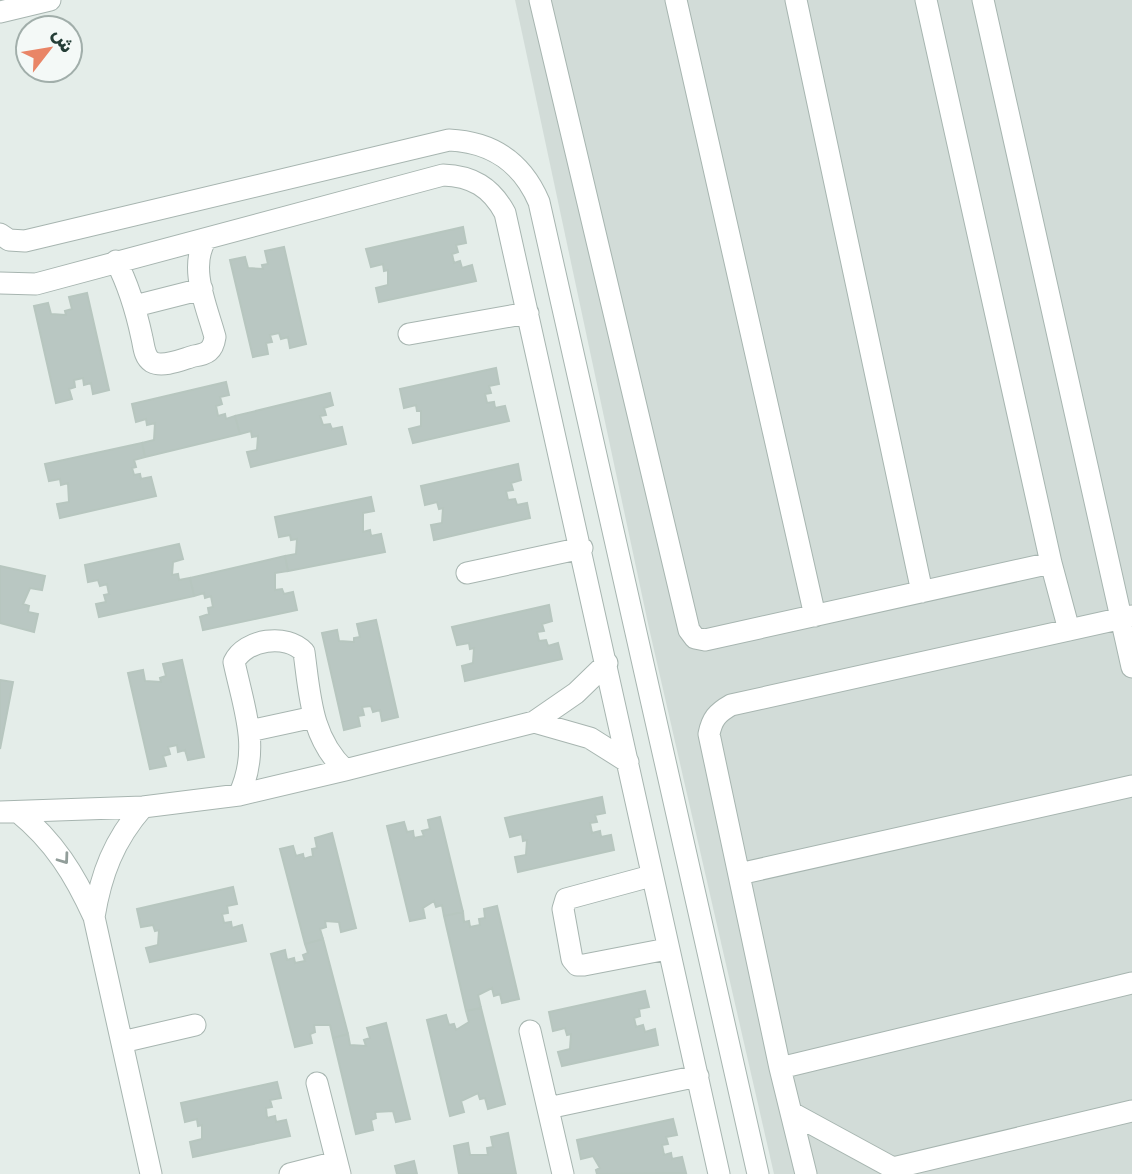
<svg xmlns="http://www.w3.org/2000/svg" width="1132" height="1174" viewBox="0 0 1132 1174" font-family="Rubik,'Noto Naskh Arabic',sans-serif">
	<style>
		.built { fill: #d2dcd8 }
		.building { fill: #b9c7c2; stroke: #b7c6bf; stroke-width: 2 }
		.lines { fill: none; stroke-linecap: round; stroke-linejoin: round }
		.minor-casing { stroke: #a7b5b0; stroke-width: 23 }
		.minor { stroke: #fff; stroke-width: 21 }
		.oneway { stroke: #929e9a }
	</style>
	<rect width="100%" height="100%" fill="#e4ede9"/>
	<path class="built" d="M515 0H1132V1174H774L649 628Z"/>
	<path class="building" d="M463 227 466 243 456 245 458 252 452 254 454 263 460 261 462 268 472 265 476 281 379 302 376 288 388 285V270L384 271 383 264 371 267 366 249Z
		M284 247 306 344 290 348 288 337 281 339 279 333 270 335 272 342 266 343 268 354 253 357 230 260 245 257 248 268 263 269 262 265 268 264 265 251Z
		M87 293 109 390 93 394 91 383 84 385 83 378 74 380 75 387 69 389 72 399 56 403 34 306 48 303 51 314 66 315 65 311 72 309 69 297Z
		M496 368 499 384 489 386 491 393 485 394 487 403 494 402 495 408 505 406 509 421 413 443 409 429 421 426V411H417L416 405 404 408 400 389Z
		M226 382 229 395 220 397 222 404 216 406 218 416 225 414 226 419 235 416 240 434 145 457 142 443 154 440 155 423 147 425 146 419 136 422 132 404Z
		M330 393 333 405 324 408 326 415 320 416 323 425 330 424 332 429 342 427 346 444 251 467 247 452 257 450 258 436 252 437 251 431 240 434 235 416Z
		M142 443 145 457 134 460 136 467 132 468 134 475 140 474 141 479 151 477 156 496 60 518 57 504 69 502 68 483 61 485 60 479 49 481 45 464Z
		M518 464 521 480 511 483 513 490 506 491 508 500 515 499 517 505 527 503 530 518 434 540 431 525 442 523 443 508 439 509 437 502 425 505 421 486Z
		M371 497 374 511 363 513V532L370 530 371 536 381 534 385 552 288 571 285 556 296 554 297 539 291 540 290 535 279 537 275 517Z
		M179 544 183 559 173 562 172 575 178 574 179 580 190 578 194 596 99 617 96 604 106 602 104 595 109 594 107 584 100 586 98 580 88 582 85 565Z
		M285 556 288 571 275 573V590L282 589 284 594 293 592 297 610 203 630 200 617 209 614 208 608 213 607 211 596 205 598 204 593 194 596 190 578Z
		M0 566 45 576 42 590 30 588 23 604 29 606 28 612 38 614 34 632 0 623Z
		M549 605 552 621 542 624 544 631 537 632 539 641 546 640 548 646 558 643 562 659 465 681 462 666 473 663 474 648 470 649 469 643 457 645 452 627Z
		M376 620 398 717 382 721 380 710 373 712 371 706 362 707 364 715 358 716 360 726 344 730 322 633 337 630 339 641 354 642V638L360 637 357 624Z
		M182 660 204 757 188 760 185 750 178 752 177 745 168 747 170 754 163 756 166 766 150 769 128 673 143 670 145 681 161 682 160 678 166 676 163 664Z
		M0 680 13 682 0 749Z
		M602 797 605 813 595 815 597 822 590 823 592 833 600 831 601 837 611 835 614 850 518 872 515 857 526 855 527 840 523 841 522 834 510 837 505 818Z
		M440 817 463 912 444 916 442 905 436 907 434 901 423 908 425 918 410 921 387 826 404 822 407 832 413 831 414 838 424 836 422 831 430 829 428 820Z
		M332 833 356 928 341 932 339 922 325 921 326 927 320 929 323 939 305 944 280 849 293 846 296 856 303 854 304 859 313 856 312 849 317 848 315 838Z
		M233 887 237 904 227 906 228 913 222 914 224 923 231 922 232 928 242 925 246 941 150 962 146 948 158 945 159 930 155 931 153 925 141 927 137 909Z
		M497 906 519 999 502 1003 500 994 494 996 492 988 478 995 481 1008 466 1011 444 916 463 912 464 922 469 921 470 927 480 925 479 919 485 918 484 909Z
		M323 939 348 1034 333 1038 330 1025H314L315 1032 310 1034 312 1043 295 1047 271 954 285 950 287 960 294 958 295 963 305 961 303 955 308 953 305 944Z
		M645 991 649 1007 639 1009 640 1016 634 1018 636 1027 643 1025 645 1032 655 1029 658 1045 562 1066 558 1052 570 1049 571 1034 567 1035 565 1028 553 1031 549 1012Z
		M481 1008 505 1104 488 1109 485 1098 480 1099 478 1093 461 1101 464 1112 450 1116 427 1020 446 1015 449 1025 454 1024 456 1030 469 1022 466 1011Z
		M386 1023 410 1119 396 1122 393 1111 375 1112 376 1118 371 1120 373 1130 356 1134 333 1038 348 1034 350 1045 366 1046 364 1040 370 1038 367 1028Z
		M277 1082 281 1098 270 1100 272 1107 266 1108 267 1118 275 1116 276 1122 286 1120 290 1136 193 1157 190 1142 202 1139V1125L198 1126 197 1119 185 1122 181 1103Z
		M673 1119 677 1135 666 1137 668 1144 662 1145 664 1155 671 1153 672 1159 682 1157 686 1173 597 1174 596 1170 600 1168 593 1156 581 1159 577 1140Z
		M508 1133 516 1174H459L454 1146 468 1143 470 1155H488L487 1148 493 1147 491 1137Z
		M414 1161 417 1174H397L395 1166Z"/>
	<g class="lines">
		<g class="minor-casing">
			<path id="minor" d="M540 0 689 630 695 638 705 640 1051 563
				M676 0 815 616
				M796 0 922 592
				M926 0 1051 563 1069 630
				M983 0 1132 667
				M0 12 50 0
				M0 234 9 240 25 241 449 140C492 142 522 162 539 202L758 1174
				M116 261C129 286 136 310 142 338 144 346 144 357 152 362 163 368 183 359 194 356 207 354 213 351 215 337 207 307 188 267 206 239
				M0 283 36 284 443 175C472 176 491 187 505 213L719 1174
				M135 306 202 289
				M409 334 528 313
				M467 573 582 548
				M534 722 590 738 628 762
				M249 731 314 717
				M239 795C261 749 244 709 234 662 245 639 287 633 304 652 310 696 311 738 345 770
				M0 812 143 807 239 795 345 770 534 722 576 693 607 663
				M18 812C54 841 75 875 94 917L151 1174
				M739 874 1132 786
				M651 876 566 899 563 909 572 959 577 965H584L667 949
				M94 917C101 874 114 840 143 807
				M530 1031 563 1174
				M122 1042 195 1025
				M780 1068 1132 983
				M317 1083 340 1174
				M548 1108 698 1076
				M792 1113 893 1168 1132 1111
				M290 1174 337 1162
				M806 1174 780 1068 709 734C712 719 717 713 731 705L1132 616"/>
		</g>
		<use href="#minor" class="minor"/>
	</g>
	<defs><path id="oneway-chevron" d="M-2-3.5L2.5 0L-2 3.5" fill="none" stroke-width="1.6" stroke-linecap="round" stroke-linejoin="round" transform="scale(1.75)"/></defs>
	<use class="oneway" href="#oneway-chevron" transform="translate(64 859) rotate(54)"/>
	<g transform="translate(49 49) rotate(59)"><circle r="33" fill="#f4f9f7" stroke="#a1aeaa" stroke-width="2"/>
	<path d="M0-5L12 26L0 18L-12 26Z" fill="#e98566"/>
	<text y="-10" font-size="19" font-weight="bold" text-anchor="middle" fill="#243d36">ش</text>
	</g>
</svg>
